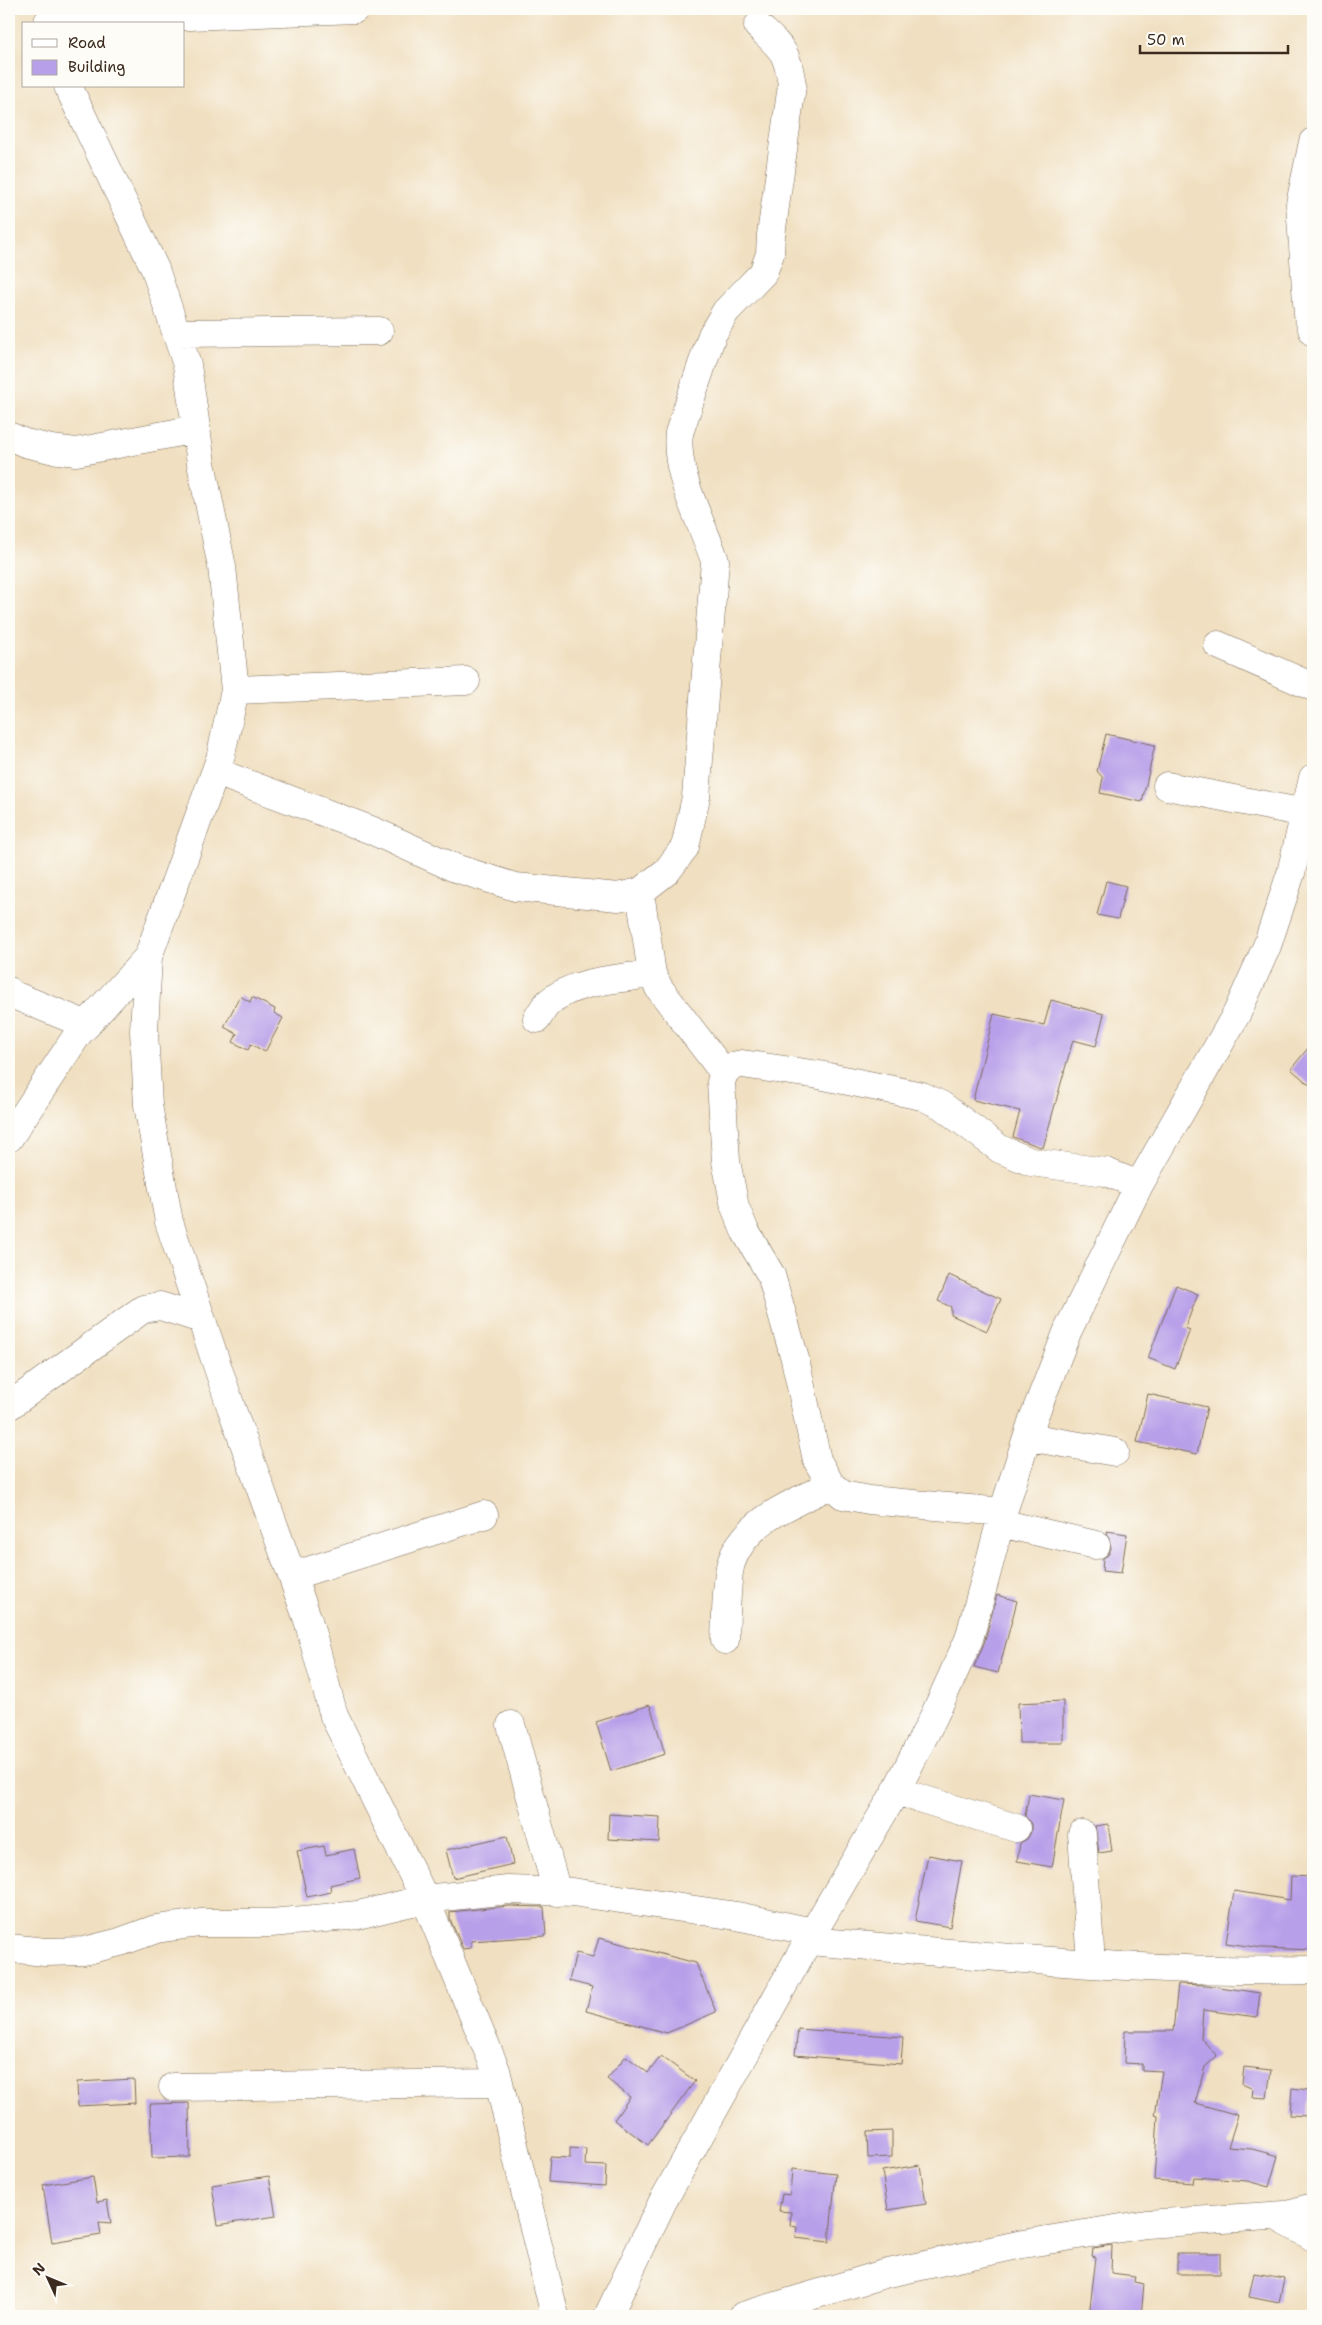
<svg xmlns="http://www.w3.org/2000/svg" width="1322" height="2325" viewBox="0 0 1322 2325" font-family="'Shantell Sans',sans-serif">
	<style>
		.building { fill: #b89fe9 }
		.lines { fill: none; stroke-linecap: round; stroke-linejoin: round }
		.minor-casing { stroke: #7a6957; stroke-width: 29 }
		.minor { stroke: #fff; stroke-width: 28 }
	</style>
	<rect width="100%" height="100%" fill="#fdfcf7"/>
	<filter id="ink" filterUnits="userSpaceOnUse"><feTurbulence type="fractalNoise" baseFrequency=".02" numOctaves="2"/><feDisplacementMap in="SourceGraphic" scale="10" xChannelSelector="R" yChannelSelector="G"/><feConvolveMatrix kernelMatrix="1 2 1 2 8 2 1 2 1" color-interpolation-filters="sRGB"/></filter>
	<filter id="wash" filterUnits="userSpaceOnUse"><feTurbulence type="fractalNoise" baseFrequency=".0096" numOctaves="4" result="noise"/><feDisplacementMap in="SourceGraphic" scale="20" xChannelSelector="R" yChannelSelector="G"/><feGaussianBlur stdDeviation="1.12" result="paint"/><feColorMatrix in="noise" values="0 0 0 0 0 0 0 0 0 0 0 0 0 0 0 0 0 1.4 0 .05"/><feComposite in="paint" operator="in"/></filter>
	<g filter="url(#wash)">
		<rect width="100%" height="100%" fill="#f0dfc0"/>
		<g id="blocks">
			<path class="building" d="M1106 734 1155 745 1142 802 1100 793 1103 778 1097 771Z
				M1106 881 1126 886 1118 919 1097 915Z
				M240 996 250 1002 252 997 275 1009 274 1013 283 1018 265 1052 251 1044 248 1050 233 1042 237 1034 224 1027Z
				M1051 1000 1104 1014 1096 1046 1073 1040 1043 1148 1013 1137 1020 1111 973 1100 994 1014 1044 1025Z
				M1313 1042V1088L1291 1069Z
				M949 1275 1001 1299 987 1331 951 1315V1307L938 1301Z
				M1176 1285 1198 1294 1185 1328 1190 1330 1175 1369 1148 1358Z
				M1148 1394 1207 1407 1197 1454 1137 1442Z
				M1107 1531 1127 1534 1121 1573 1102 1571 1103 1558 1108 1555 1111 1548Z
				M997 1595 1017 1601 998 1673 974 1667 984 1643Z
				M1063 1701V1743H1019L1018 1703Z
				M650 1705 665 1754 611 1771 596 1722Z
				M1029 1794 1064 1800 1052 1867 1017 1861 1020 1843 1027 1839 1031 1832V1824L1025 1816Z
				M609 1814 660 1817 659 1842 608 1839Z
				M1108 1824 1112 1851 1099 1853 1095 1826Z
				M507 1836 513 1864 453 1878 446 1850Z
				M324 1846 326 1855 354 1849 360 1878 330 1885 331 1892 307 1897 297 1851Z
				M928 1855 962 1861 950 1927 915 1921Z
				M1291 1876 1313 1877V1950L1263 1948 1226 1943 1234 1891 1290 1900Z
				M509 1906 544 1907 546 1936 471 1941V1948L463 1949 450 1919V1912Z
				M599 1938 696 1963 716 2012 667 2033 586 2011 592 1987 569 1981 576 1953 593 1957Z
				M1178 1984 1206 1985 1260 1993 1257 2017 1203 2010 1201 2038 1217 2056 1205 2067 1195 2103 1238 2115 1228 2147 1252 2149 1278 2156 1269 2187 1247 2181 1194 2177 1193 2183 1154 2180 1158 2116 1155 2115 1162 2071 1142 2070V2064L1124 2063 1125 2031H1173Z
				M798 2029 903 2037 901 2064 795 2055Z
				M626 2056 648 2073 661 2056 695 2081 648 2145 614 2120 630 2097 607 2079Z
				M1244 2067 1271 2070 1267 2098 1252 2097 1253 2089 1242 2084Z
				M134 2079 135 2103 78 2106 77 2082Z
				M1292 2088 1309 2090 1307 2116 1290 2115Z
				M189 2103 190 2157 152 2158 150 2104Z
				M892 2131V2157L868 2158 867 2132Z
				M570 2148 586 2149 585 2165 606 2166 605 2186 548 2182 550 2157 570 2158Z
				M920 2165 926 2204 888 2210 882 2171Z
				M792 2169 836 2174 829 2242 796 2238 797 2227 790 2226 791 2212 779 2211 782 2194 790 2195Z
				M269 2176 276 2216 218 2225 212 2185Z
				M93 2177 97 2202 107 2200 111 2223 99 2222 101 2235 52 2243 43 2185Z
				M1112 2245 1111 2273 1135 2276 1134 2282 1144 2284 1141 2316H1089L1096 2257 1092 2256 1093 2248Z
				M1177 2253H1220V2274H1177Z
				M1254 2273 1284 2278 1279 2303 1249 2297Z"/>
		</g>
	</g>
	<g filter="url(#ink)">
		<use href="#blocks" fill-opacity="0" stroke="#7a6957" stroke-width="1"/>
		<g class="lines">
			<g class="minor-casing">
				<path id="minor" d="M48 22 355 9
					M68 86 155 269 187 365 201 463 222 567 235 690 220 759 148 957 144 1031 148 1105 169 1222 231 1407 308 1620 334 1716 425 1899 496 2070 555 2316
					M1313 142 1300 204 1308 315 1313 332
					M177 333 379 331
					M9 436 25 443 51 449 76 452 196 429
					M1218 645 1313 687
					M235 690 466 681
					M216 772 371 830 455 868 515 887 618 897 640 892 667 871 685 847 696 797 715 561C702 521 674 475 679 433L712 335 726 311 763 273 770 254 771 235 792 85C787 50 782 49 758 26
					M1167 786 1305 813
					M640 892 652 974 659 988 724 1073
					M9 991 11 994 87 1025
					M537 1019C540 1014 544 1007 548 1003 574 980 619 979 652 974
					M9 1138 78 1034 148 957
					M9 1406 143 1309 160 1306 201 1319
					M1028 1437 1115 1452
					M1003 1512 869 1500 843 1495 831 1485 817 1460 795 1359 771 1275 745 1231 735 1207 726 1161 721 1082C725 1069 729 1066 742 1064L819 1075 922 1096 941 1105 1000 1149 1031 1162 1106 1172 1139 1185
					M1000 1523 1096 1545
					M292 1576 484 1515
					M725 1640C726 1620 726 1580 731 1563 745 1520 794 1503 831 1485
					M511 1725 557 1892
					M896 1791 1016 1828
					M1082 1834 1091 1963
					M808 1941C976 1954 1145 1974 1313 1970
					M9 1948 45 1952 84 1951 120 1942 156 1929 200 1923H271L358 1915 425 1899 508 1890 572 1892 737 1916 813 1932
					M173 2087 499 2083
					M1276 2216 1313 2237
					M608 2316 663 2201 808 1941 896 1791 934 1716 969 1639 1003 1512 1033 1419 1068 1330 1139 1185 1237 1013 1267 946 1291 873 1313 778
					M743 2316 884 2274 1023 2244 1146 2224 1285 2215 1313 2207"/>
			</g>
			<use href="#minor" class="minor"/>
		</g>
	</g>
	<rect width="1322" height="2325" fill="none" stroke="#fdfcf7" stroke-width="30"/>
	<rect x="22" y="22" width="162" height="65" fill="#fdfcf7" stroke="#afa8a0"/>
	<rect x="32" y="39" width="25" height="8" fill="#ffffff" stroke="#afa8a0"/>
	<text x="68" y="48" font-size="15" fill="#3b2a1e">Road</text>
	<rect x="32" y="60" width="25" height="15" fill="#b89fe9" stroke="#afa8a0"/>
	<text x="68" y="72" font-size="15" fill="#3b2a1e">Building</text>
	<g transform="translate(48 2278) rotate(314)" stroke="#fdfcf7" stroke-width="4" paint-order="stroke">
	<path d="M0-4L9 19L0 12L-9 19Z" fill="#3b2a1e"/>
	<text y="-8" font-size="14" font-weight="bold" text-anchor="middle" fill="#3b2a1e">N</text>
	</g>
	<path d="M1140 45v8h148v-8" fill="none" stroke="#3b2a1e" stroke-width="2.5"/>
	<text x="1147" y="45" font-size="15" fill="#3b2a1e" stroke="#fdfcf7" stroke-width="4" paint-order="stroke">50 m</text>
</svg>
